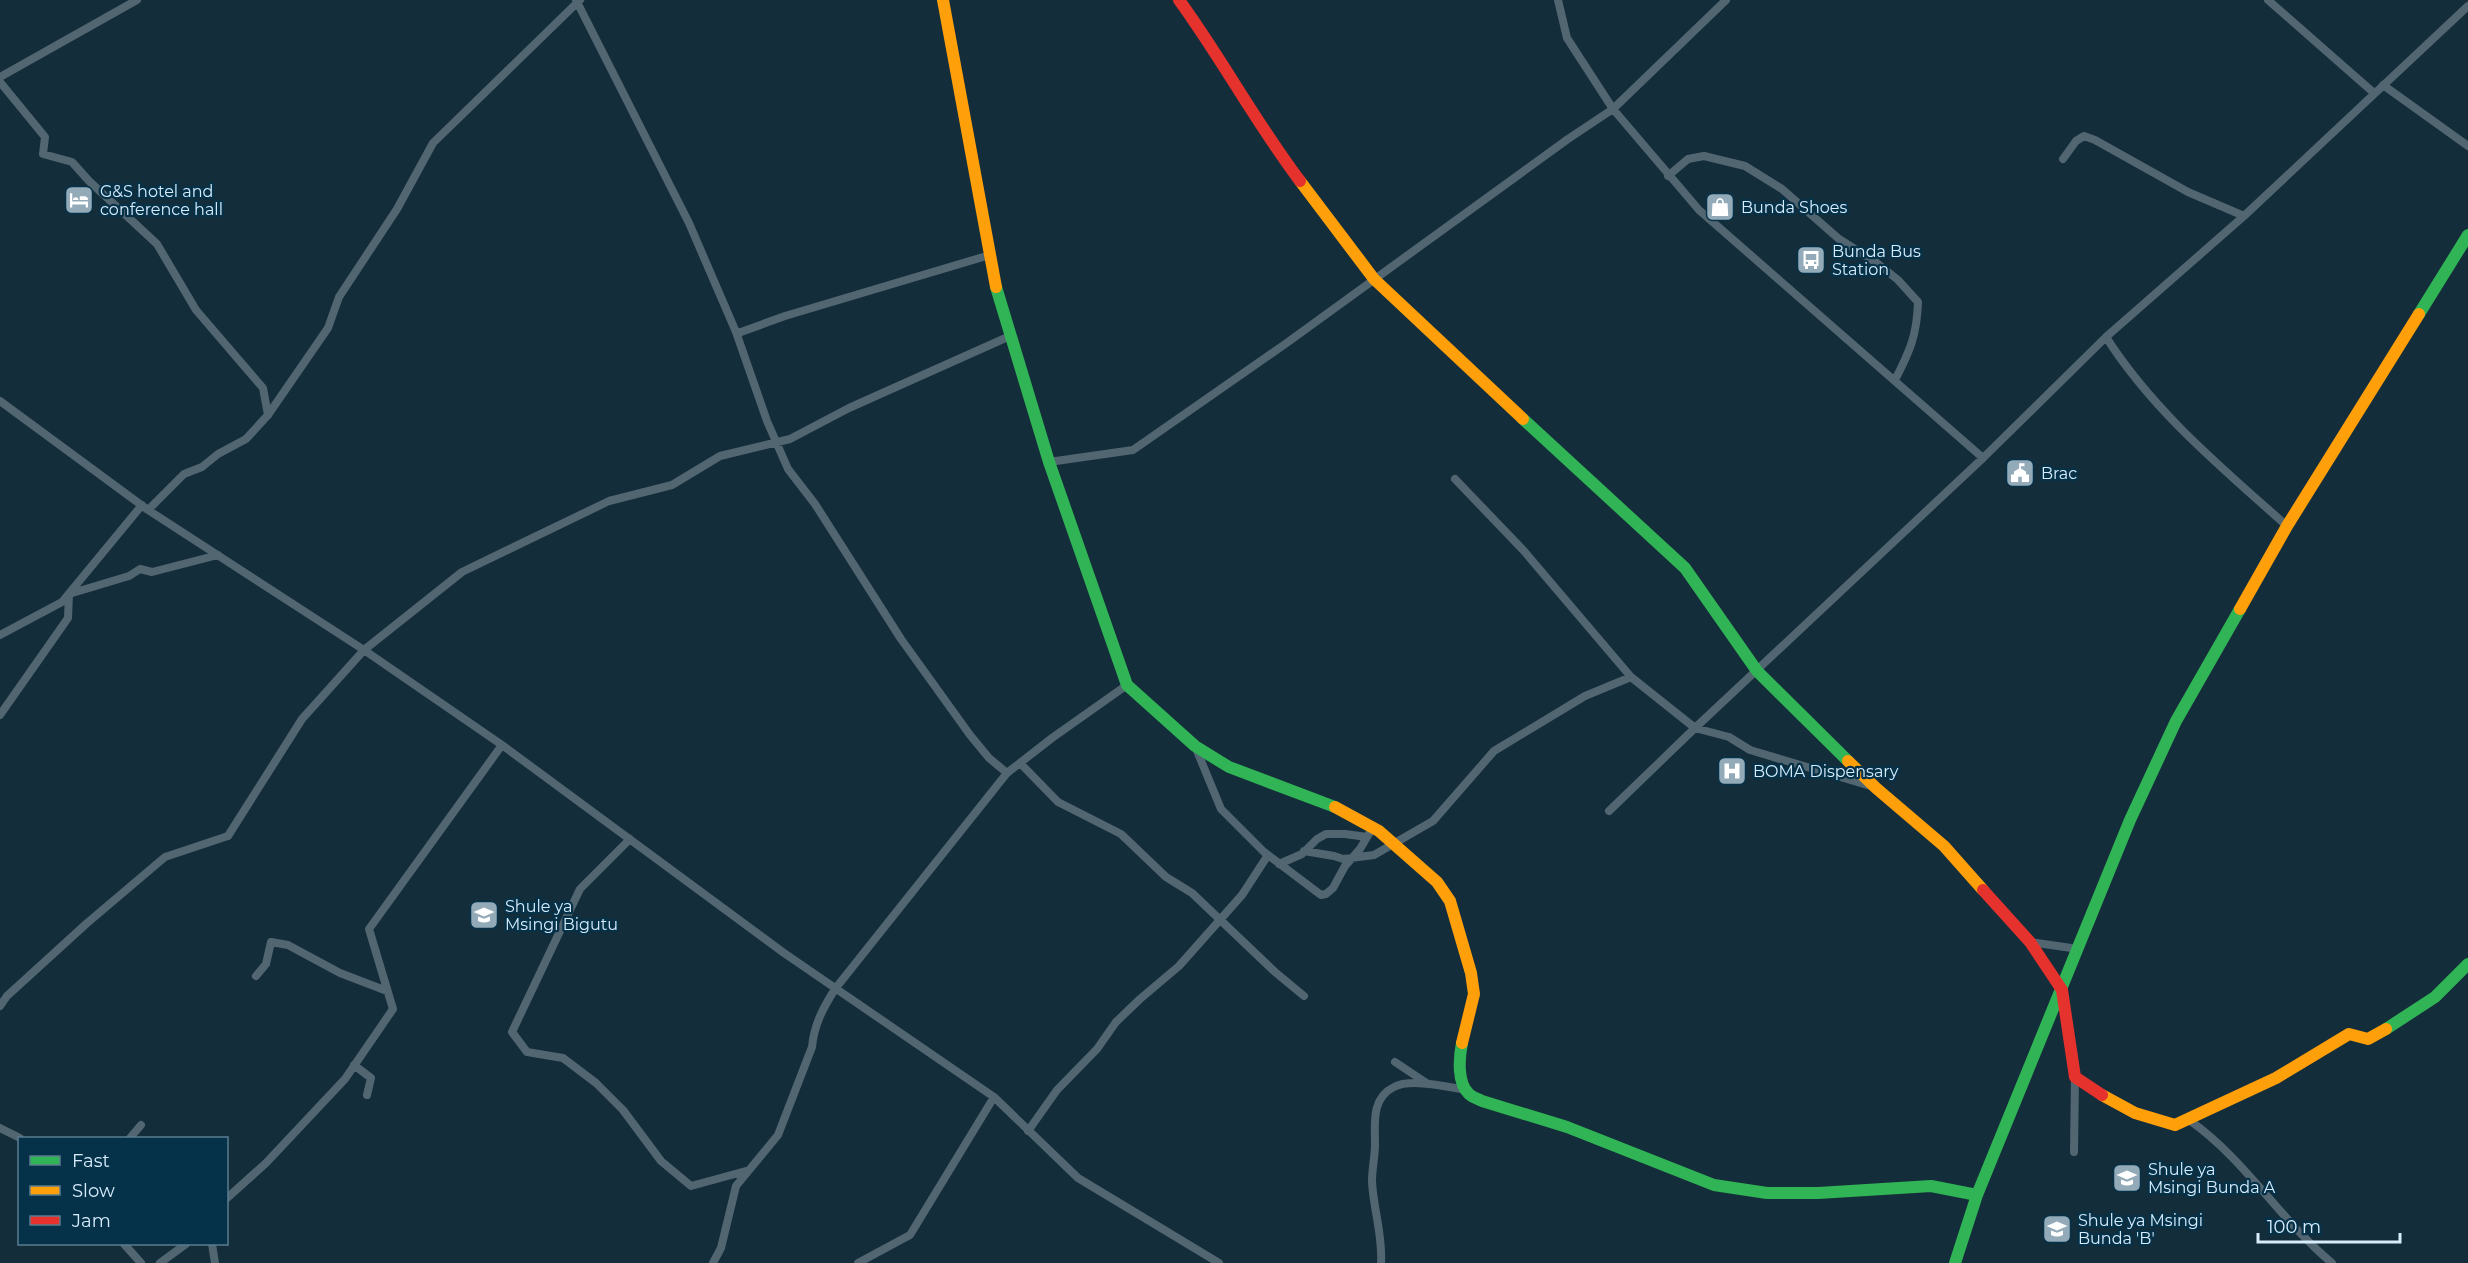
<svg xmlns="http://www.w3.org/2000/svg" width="2468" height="1263" viewBox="0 0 2468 1263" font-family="Montserrat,sans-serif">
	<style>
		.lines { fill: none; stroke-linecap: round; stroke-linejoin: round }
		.street { stroke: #526672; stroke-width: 8 }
		.fast { stroke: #30b455; stroke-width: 12 }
		.slow { stroke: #ff9f0a; stroke-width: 12 }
		.jam { stroke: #e5322d; stroke-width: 12 }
		.labels { text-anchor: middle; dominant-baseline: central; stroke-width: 4.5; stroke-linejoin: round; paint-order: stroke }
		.poi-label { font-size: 16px; fill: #d7edfc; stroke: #053149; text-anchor: start }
	</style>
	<rect width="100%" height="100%" fill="#142d3a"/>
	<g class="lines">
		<path class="street" d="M576 0 689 223 736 332 767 421 788 469 815 504 901 639 970 735 989 758 1007 773
			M1558 0 1567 38 1613 109 1699 210 1983 458
			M2268 0 2374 93
			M0 77 137 0
			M0 82 45 137 43 154 72 162 89 181 157 244 196 310 263 388 268 415
			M2383 85 2468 146
			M2063 159 2076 141 2084 136 2095 140 2188 192 2244 216
			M1668 176 1688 159 1704 156 1745 166 1782 189 1839 239 1877 263 1898 280 1918 302C1917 335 1910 351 1895 380
			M736 332H741L785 316 990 255
			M2106 337C2153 411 2222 468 2287 526
			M0 401 148 510 364 650 502 745 784 953 994 1097 1078 1178 1219 1263
			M1049 462 1133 450 1288 342 1568 139 1613 109 1726 0
			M1455 479 1524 551 1631 677
			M148 510 184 474 202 467 218 454 246 439 268 415 328 328 339 297 397 209 433 143 580 0
			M0 635 62 602 142 505
			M0 715 68 618 69 594 129 576 140 569 152 572 218 555
			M1195 746 1221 809 1264 852 1321 895 1326 894 1333 888 1345 866 1360 849 1373 827
			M1020 763 1058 802 1121 834 1166 877 1192 893 1275 972 1304 996
			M1609 811 1695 728 1983 458 2106 337 2244 216 2468 6
			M630 839 580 889 512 1032 527 1052 563 1058 596 1083 623 1110 661 1161 691 1186 746 1171
			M1304 851 1334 856 1343 859 1374 855 1433 821 1494 751 1585 696 1631 677 1695 728 1729 737 1750 750 1874 787
			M1279 864 1302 854 1317 839 1326 834H1345L1367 837
			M2030 942 2078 949
			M256 976 266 964 271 942 288 945 340 973 387 991
			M0 1006 7 996 86 924 165 857 228 836 302 719 364 650 462 572 609 501 672 485 720 456 790 439 849 408 1010 336
			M1395 1062 1428 1084
			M354 1065 371 1078 367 1095
			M2189 1120C2245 1159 2280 1220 2332 1263
			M0 1128 20 1138
			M1028 1131 1057 1090 1097 1049 1116 1022 1140 999 1179 966 1242 895 1268 855
			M130 1138 141 1125
			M2074 1152 2075 1077
			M226 1199 266 1163 345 1079 393 1009 369 929 502 745
			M124 1244 141 1263
			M212 1244 215 1263
			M160 1263 186 1244
			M713 1263 721 1248 736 1186 778 1135 812 1047C814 1025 823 1008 835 989L1007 773 1052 738 1127 685
			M858 1263 910 1235 994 1097
			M1381 1263C1383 1235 1373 1208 1372 1181 1372 1169 1375 1156 1375 1144 1375 1124 1371 1098 1394 1087 1411 1078 1448 1087 1467 1090"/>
		<path class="fast" d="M996 287 1049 462 1127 685 1195 746 1229 767 1335 807
			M2419 314 2468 235
			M1523 419 1685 568 1757 671 1848 761
			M2386 1029 2435 997 2468 964
			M1462 1043C1459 1058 1457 1083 1469 1094 1472 1097 1478 1099 1482 1101L1567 1127 1714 1185 1767 1193H1818L1931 1186 1977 1195
			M1955 1263 1977 1195 2130 820 2176 721 2240 609"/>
		<path class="slow" d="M943 0 996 287
			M1300 181 1374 279 1523 419
			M2240 609 2287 526 2419 314
			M1848 761 1876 788 1944 846 1983 890
			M1335 807 1379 831 1437 882 1450 901 1471 973 1474 994 1462 1043
			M2102 1095 2135 1113 2175 1125 2276 1078 2349 1034 2368 1039 2386 1029"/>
		<path class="jam" d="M1179 0C1222 59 1256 123 1300 181
			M1983 890 2030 942 2062 990 2075 1077 2102 1095"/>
	</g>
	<defs>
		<g id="hotel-square" transform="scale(1.5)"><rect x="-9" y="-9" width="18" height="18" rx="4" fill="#93aab8" stroke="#053149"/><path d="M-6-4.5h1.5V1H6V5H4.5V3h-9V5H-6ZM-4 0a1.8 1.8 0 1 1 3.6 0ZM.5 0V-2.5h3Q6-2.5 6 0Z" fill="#fff"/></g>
		<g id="shop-square" transform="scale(1.5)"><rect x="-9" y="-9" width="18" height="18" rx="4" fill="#93aab8" stroke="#053149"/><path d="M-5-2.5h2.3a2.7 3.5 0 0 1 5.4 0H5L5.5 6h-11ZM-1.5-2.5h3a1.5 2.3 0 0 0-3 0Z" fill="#fff"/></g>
		<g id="bus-square" transform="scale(1.5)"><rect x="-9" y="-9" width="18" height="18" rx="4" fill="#93aab8" stroke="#053149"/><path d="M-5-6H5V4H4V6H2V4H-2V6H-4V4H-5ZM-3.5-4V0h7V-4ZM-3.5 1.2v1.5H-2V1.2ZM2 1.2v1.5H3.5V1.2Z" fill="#fff"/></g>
		<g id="civic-square" transform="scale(1.5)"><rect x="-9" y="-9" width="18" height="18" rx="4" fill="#93aab8" stroke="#053149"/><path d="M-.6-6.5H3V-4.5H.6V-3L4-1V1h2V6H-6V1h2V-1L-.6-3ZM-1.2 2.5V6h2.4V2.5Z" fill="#fff"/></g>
		<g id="hospital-square" transform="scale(1.5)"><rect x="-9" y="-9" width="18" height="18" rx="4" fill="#93aab8" stroke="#053149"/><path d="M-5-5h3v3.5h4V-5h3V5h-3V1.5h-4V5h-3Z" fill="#fff"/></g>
		<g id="school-square" transform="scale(1.5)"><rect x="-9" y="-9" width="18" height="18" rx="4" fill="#93aab8" stroke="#053149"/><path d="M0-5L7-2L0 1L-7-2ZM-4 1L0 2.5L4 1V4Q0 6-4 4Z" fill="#fff"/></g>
	</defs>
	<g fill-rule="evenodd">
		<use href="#hotel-square" x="79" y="200"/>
		<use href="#shop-square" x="1720" y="207"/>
		<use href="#bus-square" x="1811" y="260"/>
		<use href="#civic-square" x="2020" y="473"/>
		<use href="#hospital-square" x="1732" y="771"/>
		<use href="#school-square" x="484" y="915"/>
		<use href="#school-square" x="2127" y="1178"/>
		<use href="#school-square" x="2057" y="1229"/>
	</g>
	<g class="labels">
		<g class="poi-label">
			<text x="100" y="191">G&amp;S hotel and<tspan x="100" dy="18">conference hall</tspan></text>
			<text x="1741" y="207">Bunda Shoes</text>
			<text x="1832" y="251">Bunda Bus<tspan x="1832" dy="18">Station</tspan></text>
			<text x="2041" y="473">Brac</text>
			<text x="1753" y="771">BOMA Dispensary</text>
			<text x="505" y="906">Shule ya<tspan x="505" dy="18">Msingi Bigutu</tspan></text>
			<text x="2148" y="1169">Shule ya<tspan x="2148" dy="18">Msingi Bunda A</tspan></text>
			<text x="2078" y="1220">Shule ya Msingi<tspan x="2078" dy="18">Bunda 'B'</tspan></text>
		</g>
	</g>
	<rect x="18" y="1137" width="210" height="108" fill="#053149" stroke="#597c91" stroke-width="1.5"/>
	<rect x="30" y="1156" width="30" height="9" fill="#30b455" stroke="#597c91" stroke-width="1.5"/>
	<text x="72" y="1167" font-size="18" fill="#d7edfc">Fast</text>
	<rect x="30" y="1186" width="30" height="9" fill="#ff9f0a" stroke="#597c91" stroke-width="1.5"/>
	<text x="72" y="1197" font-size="18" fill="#d7edfc">Slow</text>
	<rect x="30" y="1216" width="30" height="9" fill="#e5322d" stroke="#597c91" stroke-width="1.5"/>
	<text x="72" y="1227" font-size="18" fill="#d7edfc">Jam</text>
	<path d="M2258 1233v9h142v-9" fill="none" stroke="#d7edfc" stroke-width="3"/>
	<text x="2267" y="1233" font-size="18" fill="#d7edfc" stroke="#053149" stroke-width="4.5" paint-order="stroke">100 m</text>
</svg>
